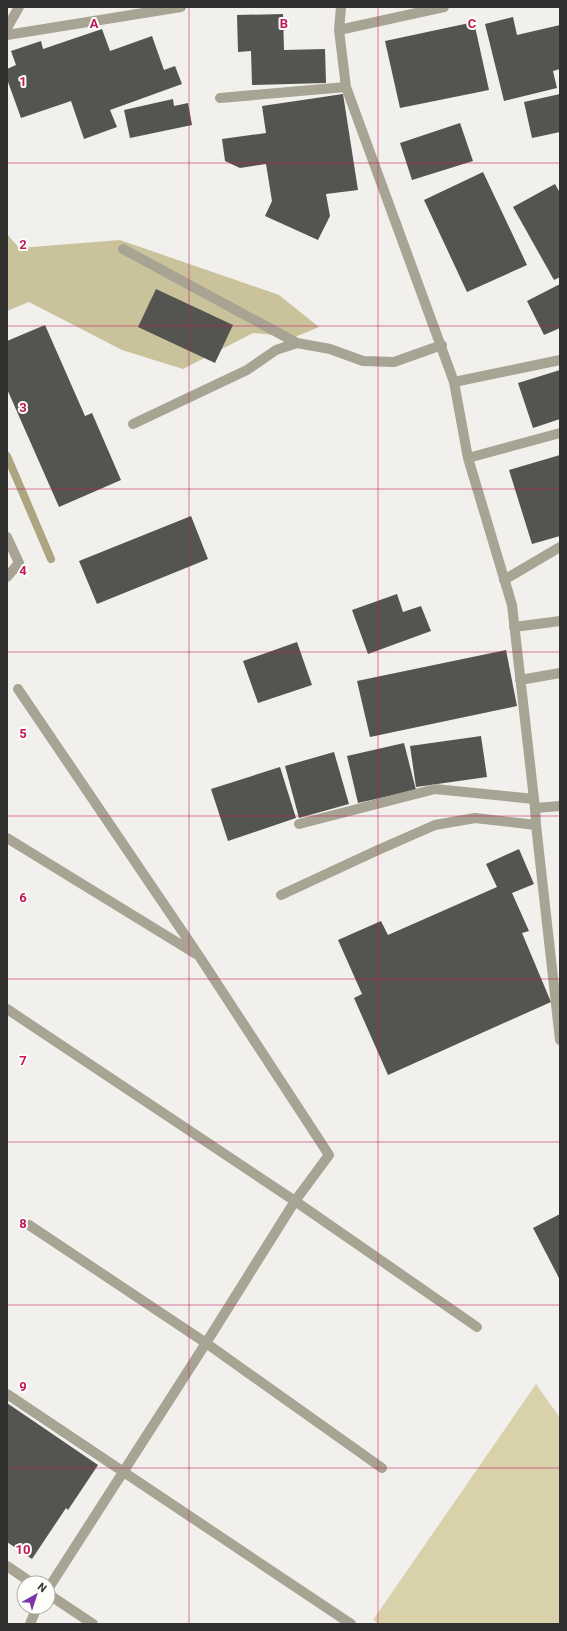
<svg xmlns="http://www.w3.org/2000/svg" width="567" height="1631" viewBox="0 0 567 1631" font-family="Roboto,sans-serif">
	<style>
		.green { fill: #d8d1aa }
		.forest { fill: #c9c29b }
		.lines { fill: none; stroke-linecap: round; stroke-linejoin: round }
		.stream { stroke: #aca57f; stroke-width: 8 }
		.building { fill: #545450 }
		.minor { stroke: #a7a493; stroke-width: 10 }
		.grid { fill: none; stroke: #c2185b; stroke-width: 1; stroke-opacity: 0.55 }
		.grid-label { font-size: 13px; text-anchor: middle; font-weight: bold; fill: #c2185b; stroke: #fefefa; stroke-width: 4; stroke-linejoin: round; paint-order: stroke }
	</style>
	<rect width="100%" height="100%" fill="#f1f0ec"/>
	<path class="green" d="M536 1384 560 1418V1624H379L373 1620Z"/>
	<path class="forest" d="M7 234 19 248 120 240 279 295 319 327 295 337 253 333 183 369 122 350 29 302 7 311Z"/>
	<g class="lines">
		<path class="stream" d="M7 456 51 559"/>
	</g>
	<path class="building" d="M283 14 284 50 325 49 326 83 252 85 251 51 238 52 237 15Z
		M513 17 517 35 560 25V69L553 71 557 88 504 101 485 24Z
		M474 22 489 90 400 108 385 41Z
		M102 29 110 51 152 36 164 70 175 66 182 84 110 110 117 127 84 139 71 101 21 118 7 79V69L16 65 11 51 41 41 43 49Z
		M343 94 358 190 326 194 330 216 318 240 265 216 272 201 266 164 240 168 225 161 222 139 266 133 262 106Z
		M560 94V132L532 138 524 102Z
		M173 99 174 106 188 103 192 125 130 138 124 110Z
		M460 123 473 161 412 180 400 143Z
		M483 172 527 265 467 292 424 200Z
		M555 184 560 193V277L554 280 513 207Z
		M560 284V328L544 335 527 301Z
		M156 289 233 325 215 363 138 327Z
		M45 325 85 416 92 413 121 480 59 507 7 389V341Z
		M560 370V419L533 428 518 383Z
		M560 455V536L532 544 509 470Z
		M191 516 208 559 97 604 79 561Z
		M397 594 403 612 421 606 431 631 368 654 352 610Z
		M297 642 312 685 258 703 243 661Z
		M506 650 517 706 370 737 357 681Z
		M481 736 487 777 416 787 410 746Z
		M404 743 416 790 358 803 347 756Z
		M334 752 349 804 299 818 285 766Z
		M280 767 296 818 228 841 211 789Z
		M519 849 534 884 512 893 529 931 522 933 551 1002 388 1075 354 998 362 994 338 940 381 921 388 935 497 887 486 864Z
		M560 1214V1280L533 1228Z
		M7 1403 98 1465 68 1510 66 1508 32 1559 7 1542Z"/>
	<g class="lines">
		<path class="minor" d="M341 7 339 30 346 87 454 382 468 458 512 605 535 808 536 825 560 1040
			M7 28 19 7
			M339 30 444 7
			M7 35 181 7
			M220 98 346 87
			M123 249 297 343
			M454 382 560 360
			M133 424 247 370 276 350 297 343 330 349 363 361 394 362 442 345
			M468 458 560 433
			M7 537 19 563 7 577
			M504 580 560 547
			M514 627 560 621
			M520 680 560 673
			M18 689 199 956 329 1155 295 1201 206 1343 48 1589
			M535 808 560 806
			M299 824 435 789 534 799
			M7 838 196 954
			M281 895 378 850 435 825 475 818 536 825
			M7 1009 295 1201 477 1327
			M29 1225 206 1343 382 1468
			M7 1394 351 1624
			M7 1566 32 1583
			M48 1594 93 1624
			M30 1624 37 1607"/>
	</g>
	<path class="grid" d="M189 7V1624M378 7V1624M7 163H560M7 326H560M7 489H560M7 652H560M7 816H560M7 979H560M7 1142H560M7 1305H560M7 1468H560"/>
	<g class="grid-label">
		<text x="94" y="28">A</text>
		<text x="284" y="28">B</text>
		<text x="472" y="28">C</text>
		<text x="23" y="86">1</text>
		<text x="23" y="249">2</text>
		<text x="23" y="412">3</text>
		<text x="23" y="575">4</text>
		<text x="23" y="738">5</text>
		<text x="23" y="902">6</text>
		<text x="23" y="1065">7</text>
		<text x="23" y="1228">8</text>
		<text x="23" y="1391">9</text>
		<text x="23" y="1554">10</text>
	</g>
	<rect width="567" height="1631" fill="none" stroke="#31312f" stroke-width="16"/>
	<g transform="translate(36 1595) rotate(39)"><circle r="19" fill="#fefefa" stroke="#acaca9"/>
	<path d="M0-3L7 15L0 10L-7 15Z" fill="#7b36a9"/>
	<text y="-6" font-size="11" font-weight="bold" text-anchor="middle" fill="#31312f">N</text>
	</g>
</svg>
